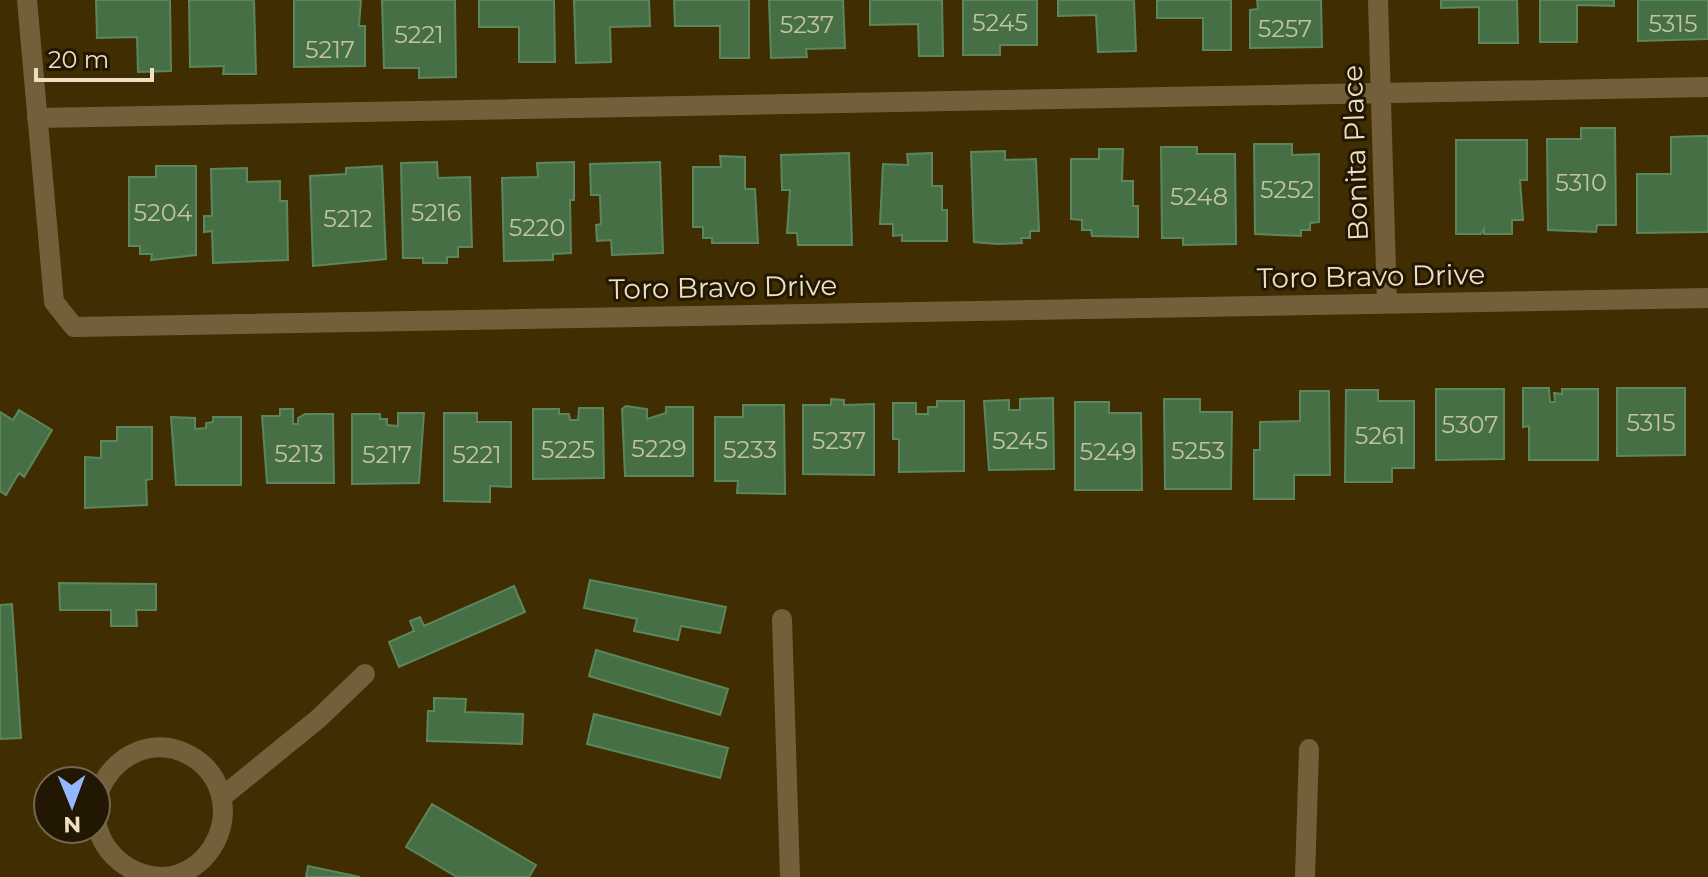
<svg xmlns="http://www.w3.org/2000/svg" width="1708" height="877" viewBox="0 0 1708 877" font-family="Montserrat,sans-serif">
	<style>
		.building { fill: #466f46; stroke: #5c865b; stroke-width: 2 }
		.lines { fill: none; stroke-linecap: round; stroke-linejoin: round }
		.service { stroke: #73603a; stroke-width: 20 }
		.minor { stroke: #73603a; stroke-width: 20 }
		.labels { text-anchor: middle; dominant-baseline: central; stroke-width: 6; stroke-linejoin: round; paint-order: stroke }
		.number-label { font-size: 24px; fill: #c3c3a4 }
		.street-label { font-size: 28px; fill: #eddfc4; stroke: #211702 }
	</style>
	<rect width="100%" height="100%" fill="#402d01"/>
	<path class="building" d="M96 0H170L171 71 138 72 137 37 97 38Z
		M189 0H254L256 74H223L224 66 190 67Z
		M294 0H361L359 26H365V66L294 67Z
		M382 0H455L456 77 419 78V68H384Z
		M479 0H554L555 62H519V27H479Z
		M574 0H649L650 26 610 27 611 62 576 63Z
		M674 0H749V58H720V26H675Z
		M769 0H843L845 48 806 49 807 57 771 58Z
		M870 0H942L943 56H919L918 24 870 25Z
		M963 0H1037V45H1000V55H963Z
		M1058 0H1134L1136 51 1098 52 1096 15 1058 16Z
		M1157 0H1231V50H1203V18H1157Z
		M1257 0H1321L1322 47 1250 48V10L1258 9Z
		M1441 0H1517L1518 43H1479V7L1441 8Z
		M1540 0H1614V6L1577 5V42H1540Z
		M1638 0H1708V39L1638 41Z
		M1581 128H1615L1616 225H1597L1596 232 1548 230 1547 139H1581Z
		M1702 136H1708V232L1637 233V174H1671V137Z
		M1456 140H1527V180H1520L1523 220H1512V234H1484V229L1481 234H1456Z
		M1254 144H1292V155L1319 154V222L1310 223V230H1301V236L1255 234Z
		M1161 147H1197V154H1235L1236 244 1183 245V238H1162Z
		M1099 149H1123L1122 181H1133V206H1138V237L1092 236 1091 230H1082V220L1071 219V159H1099Z
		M1005 151V160L1036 159 1039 231H1030V238H1021L1022 243 997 244 974 242 971 152Z
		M849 153 852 245H798L797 233H787L790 190H782L781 155Z
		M932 153V186H942V210H947V241H902V235L893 236V224H880L883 164 908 165 907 154Z
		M720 156 745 157V189H755L758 243H712V238H703V227H693V167H721Z
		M437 162 438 178 470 177 472 247H458V257H447V263H423V258H403L401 163Z
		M574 162V200H570L571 253 553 254V260L504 261 502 178 538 177 537 163Z
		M660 162 663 253 612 255 611 240 597 241 596 225 601 224 600 195H591L590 164Z
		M156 166H196V255L151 260 152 254H140V246H129V177H156Z
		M382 166 386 259 313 266 310 176 346 174V168Z
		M247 168V182L280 181V201H287L288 260 213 263 212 231 204 232V216H212L211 169Z
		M1523 388H1549L1550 402H1555L1554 393 1562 394V389H1598V460H1529V426L1523 427Z
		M1617 388H1685V455L1617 456Z
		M1436 389H1504V459L1436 460Z
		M1346 390H1378V401H1414V468H1392V482H1345Z
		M1300 391H1329L1330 475H1294V499H1254V450H1260V422L1300 421Z
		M1053 398 1054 469 989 470 984 401 1009 400V410H1020V399Z
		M831 399 844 400V405L874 404V475L803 474V405H831Z
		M1164 399H1200V412H1232L1231 489H1165Z
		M937 401H964V471L899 472V439H893V403H916V414H928V407H937Z
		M1075 402H1109V413H1141L1142 490H1075Z
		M743 405H784L785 494 737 493 738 481H715V417H743Z
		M626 406 647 409V419L666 413V407H693V476H625L622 409Z
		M579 408H603L604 478 533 479V409H559V414H569L570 420H578Z
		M280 409H293V424H298V418L305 414H333L334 483H267L262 416H280Z
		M19 410 52 430 24 477 19 473 6 495 0 491V412L13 420Z
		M398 413H424L419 483 352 484V414H380V419H387V425L398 426Z
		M444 413H477V422H511V487L490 486V502L444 501Z
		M171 417 195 418V429L206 428V423L213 422V417H241V485H176Z
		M117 427H152V479L146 480 147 505 85 508V457L101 458V441H117Z
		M590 580 726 607 720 633 681 626 678 640 634 631 637 619 584 608Z
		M59 583 156 584V610H136L137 626H111V610H60Z
		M514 586 525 612 399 667 389 642 414 631 410 621 420 617 424 626Z
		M12 604 21 738 0 739V605Z
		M596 650 728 689 720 715 589 676Z
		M434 698 466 699 465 712 523 714 522 744 427 741 428 711H434Z
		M594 714 728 748 720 778 587 744Z
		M432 804 536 865 529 877H457L406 847Z
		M308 866 360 877H306Z"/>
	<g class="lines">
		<path class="service" d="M37 118 1708 87
			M782 619 790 877
			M222 797 318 719 365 674
			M96 803C104 761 149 733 189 755 204 763 215 776 220 792 232 829 206 874 164 877 130 877 101 853 96 820
			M1305 877 1309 749"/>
		<path class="minor" d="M27 0 54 302 74 327 1708 298
			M1378 0 1387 304"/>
	</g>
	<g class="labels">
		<g class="number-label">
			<text x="1000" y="22">5245</text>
			<text x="1673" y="23">5315</text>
			<text x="807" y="24">5237</text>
			<text x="1285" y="28">5257</text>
			<text x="419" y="34">5221</text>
			<text x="330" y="49">5217</text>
			<text x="1581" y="182">5310</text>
			<text x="1287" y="189">5252</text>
			<text x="1199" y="196">5248</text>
			<text x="163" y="212">5204</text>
			<text x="436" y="212">5216</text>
			<text x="348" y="218">5212</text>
			<text x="537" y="227">5220</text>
			<text x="1651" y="422">5315</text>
			<text x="1470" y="424">5307</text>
			<text x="1380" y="435">5261</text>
			<text x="839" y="440">5237</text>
			<text x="1020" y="440">5245</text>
			<text x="659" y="448">5229</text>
			<text x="568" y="449">5225</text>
			<text x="750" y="449">5233</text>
			<text x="1198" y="450">5253</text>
			<text x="1108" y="451">5249</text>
			<text x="299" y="453">5213</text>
			<text x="387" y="454">5217</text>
			<text x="477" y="454">5221</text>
		</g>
		<g class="street-label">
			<text transform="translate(1355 153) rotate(-92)">Bonita Place</text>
			<text transform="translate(1371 276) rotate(-1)">Toro Bravo Drive</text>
			<text transform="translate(723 287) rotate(-1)">Toro Bravo Drive</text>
		</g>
	</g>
	<g transform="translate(72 805) rotate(179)"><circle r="38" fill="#211702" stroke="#736750" stroke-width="2"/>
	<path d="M0-6L14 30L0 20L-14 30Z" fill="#94b7fd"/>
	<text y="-12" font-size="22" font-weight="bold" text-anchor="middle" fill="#eddfc4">N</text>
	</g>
	<path d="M36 68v12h116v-12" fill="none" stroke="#eddfc4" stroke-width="4"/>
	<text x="48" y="68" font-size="24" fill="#eddfc4" stroke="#211702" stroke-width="6" paint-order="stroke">20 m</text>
</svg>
